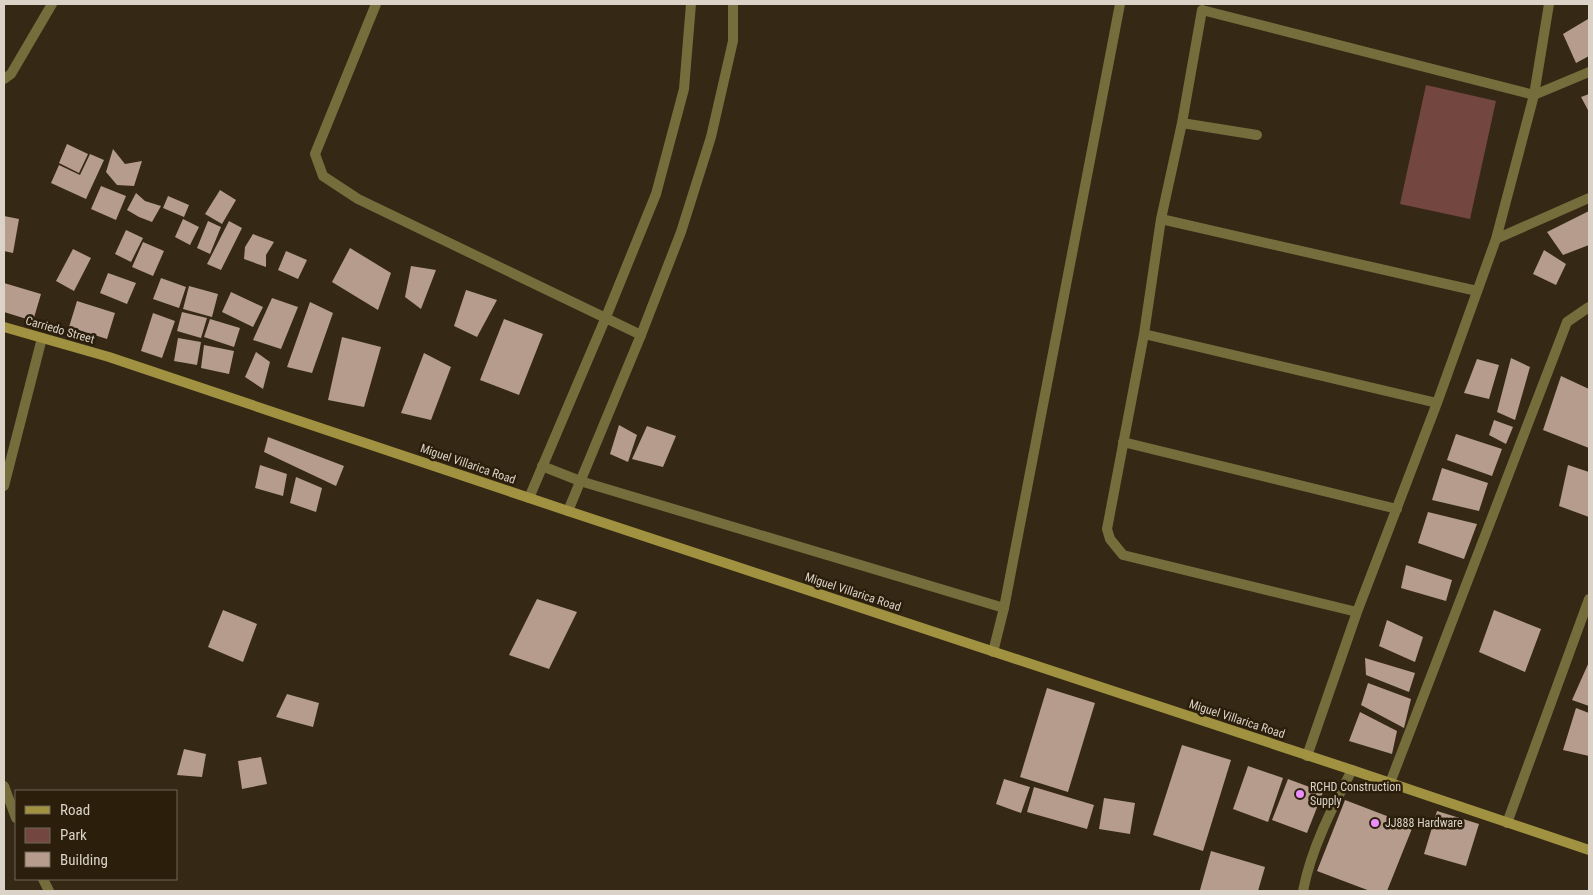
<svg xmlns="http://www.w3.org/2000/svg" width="1593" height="895" viewBox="0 0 1593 895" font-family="'Roboto Condensed',sans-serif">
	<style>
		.green { fill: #73463f }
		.building { fill: #b59c8d }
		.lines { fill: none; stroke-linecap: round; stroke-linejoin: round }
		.lane { stroke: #766d3c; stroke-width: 10 }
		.street { stroke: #766d3c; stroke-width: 10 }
		.secondary { stroke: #a09240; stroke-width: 10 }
		.poi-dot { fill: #eb8dfc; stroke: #2b1f0c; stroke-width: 2 }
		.labels { text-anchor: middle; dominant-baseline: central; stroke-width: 5; stroke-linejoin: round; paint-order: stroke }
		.street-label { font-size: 12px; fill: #dbd3c8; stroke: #2b1f0c }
		.poi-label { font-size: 12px; fill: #dbd3c8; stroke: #2b1f0c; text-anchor: start }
	</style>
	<rect width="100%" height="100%" fill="#352815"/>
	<path class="green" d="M1426 85 1496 101 1470 219 1400 204Z"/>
	<path class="building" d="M1588 19 1589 56 1576 63 1563 34Z
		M1589 94V112L1581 97Z
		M67 144 88 154 79 173 59 163Z
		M113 149 125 164 142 161 134 186 117 185 106 172Z
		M90 154 104 160 86 199 51 183 59 165 80 175Z
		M101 186 126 196 116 220 91 209Z
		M220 190 236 200 222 224 205 214Z
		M136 193 145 201 161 206 152 222 139 217 127 210Z
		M168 196 189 205 184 217 163 208Z
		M1589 211V245L1563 255 1547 232Z
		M4 216 19 219 13 253 4 251Z
		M183 219 199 227 190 245 175 237Z
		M208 221 221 227 210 254 197 248Z
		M229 221 242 228 221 270 207 264Z
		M126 230 143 238 131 262 115 254Z
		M253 234 274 242 266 255V267L244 259 245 247Z
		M143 242 164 251 153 276 132 267Z
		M350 248 391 273 378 310 332 282Z
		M73 249 91 258 74 291 56 281Z
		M1544 250 1566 264 1556 285 1533 274Z
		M286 251 307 260 298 279 278 270Z
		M411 266 436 270 421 309 405 297Z
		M108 273 136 283 127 304 100 293Z
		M161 278 186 287 179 308 153 299Z
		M4 283 41 294 33 321 4 312Z
		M189 286 218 294 212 317 183 309Z
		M466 290 497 300 477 337 454 326Z
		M231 292 263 307 253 327 222 312Z
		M272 298 298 307 281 349 253 340Z
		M77 301 115 313 107 339 69 327Z
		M310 302 333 313 312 373 287 367Z
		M182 312 207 318 201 338 177 331Z
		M153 313 175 321 162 358 141 351Z
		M210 319 240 328 234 347 204 337Z
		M504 319 543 334 519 395 480 380Z
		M342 337 381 347 364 407 328 400Z
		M178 338 201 342 197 365 174 361Z
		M204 345 234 351 229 374 201 368Z
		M256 352 270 362 263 389 245 377Z
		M424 353 451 367 431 420 401 413Z
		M1511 358 1530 367 1515 420 1497 412Z
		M1477 359 1499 365 1489 399 1464 393Z
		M1561 376 1589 389V448L1543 430Z
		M1494 420 1513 427 1506 444 1489 435Z
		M619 425 637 435 628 462 610 454Z
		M647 426 676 436 663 467 632 459Z
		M1456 434 1502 449 1492 476 1447 460Z
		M268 437 344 466 336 486 264 452Z
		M260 465 287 474 283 496 255 488Z
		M1568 465 1589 472V517L1559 506Z
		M1442 468 1488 483 1479 511 1432 500Z
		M296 477 322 488 316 512 290 503Z
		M1428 512 1477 524 1464 559 1418 543Z
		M1406 565 1452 580 1446 601 1401 588Z
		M537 599 577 612 549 669 509 655Z
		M223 610 257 624 243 662 208 647Z
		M1494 610 1541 629 1525 672 1479 652Z
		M1387 620 1423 637 1415 662 1379 646Z
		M1365 658 1415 673 1409 692 1366 675Z
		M1589 662V706L1572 700Z
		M1368 683 1411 699 1404 728 1361 705Z
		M1047 688 1095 703 1068 792 1020 777Z
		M287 694 319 703 313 727 276 717Z
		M1576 708 1589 713V756L1563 750Z
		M1360 712 1397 731 1392 754 1349 741Z
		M1182 745 1231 760 1203 851 1153 835Z
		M184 749 206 754 202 777 177 775Z
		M261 757 267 784 242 789 238 761Z
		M1248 766 1283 778 1268 822 1233 809Z
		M1004 779 1030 787 1021 813 996 804Z
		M1288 779 1323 792 1307 833 1272 820Z
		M1034 787 1094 805 1087 829 1027 812Z
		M1104 798 1135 803 1130 834 1099 829Z
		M1345 800 1413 826 1387 891H1370L1317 871Z
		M1437 811 1479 824 1466 866 1424 854Z
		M1211 851 1265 867 1258 891H1205L1200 890Z"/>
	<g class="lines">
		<path class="lane" d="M376 4 315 154 323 176 358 199 641 335
			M542 466 580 481 1004 608
			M1303 891C1311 849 1332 808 1352 770"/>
		<path class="street" d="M4 79 11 74 52 4
			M1182 123 1257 135
			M1161 219 1144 334 1107 529 1110 539 1123 555 1357 612
			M1496 239 1589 198
			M1477 291 1161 219 1182 123 1202 10 1534 95 1589 72
			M1144 334 1437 403
			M1123 442 1397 509
			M4 486 42 338
			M529 498 606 317 656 194 684 89 691 4
			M568 511 641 335 681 232 711 137 733 41V4
			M993 652 1004 608 1120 4
			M1307 756 1357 612 1437 403 1496 239 1534 95 1549 4
			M1390 783 1567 322 1589 307
			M4 786 16 818
			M1507 823 1589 599
			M43 879 49 891"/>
		<path class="secondary" d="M4 327 109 357 568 511 1352 770 1589 850"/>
	</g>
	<g class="poi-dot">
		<circle cx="1300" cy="794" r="5"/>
		<circle cx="1375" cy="823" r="5"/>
	</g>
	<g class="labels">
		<g class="street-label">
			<text transform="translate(60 330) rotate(16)">Carriedo Street</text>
			<text transform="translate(468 464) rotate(19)">Miguel Villarica Road</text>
			<text transform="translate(853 592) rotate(18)">Miguel Villarica Road</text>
			<text transform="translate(1237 719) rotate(18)">Miguel Villarica Road</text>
		</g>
		<g class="poi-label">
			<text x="1310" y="787">RCHD Construction<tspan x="1310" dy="14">Supply</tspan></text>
			<text x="1385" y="823">JJ888 Hardware</text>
		</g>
	</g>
	<rect width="1593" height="895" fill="none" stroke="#dbd3c8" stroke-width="10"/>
	<rect x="15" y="790" width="162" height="90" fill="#2b1f0c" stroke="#716757"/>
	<rect x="25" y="806" width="25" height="8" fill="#a09240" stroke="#716757"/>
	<text x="60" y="815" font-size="15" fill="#dbd3c8">Road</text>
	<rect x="25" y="828" width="25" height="15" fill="#73463f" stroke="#716757"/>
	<text x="60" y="840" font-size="15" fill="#dbd3c8">Park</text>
	<rect x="25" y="852" width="25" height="15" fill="#b59c8d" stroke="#716757"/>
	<text x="60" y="865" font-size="15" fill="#dbd3c8">Building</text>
</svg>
